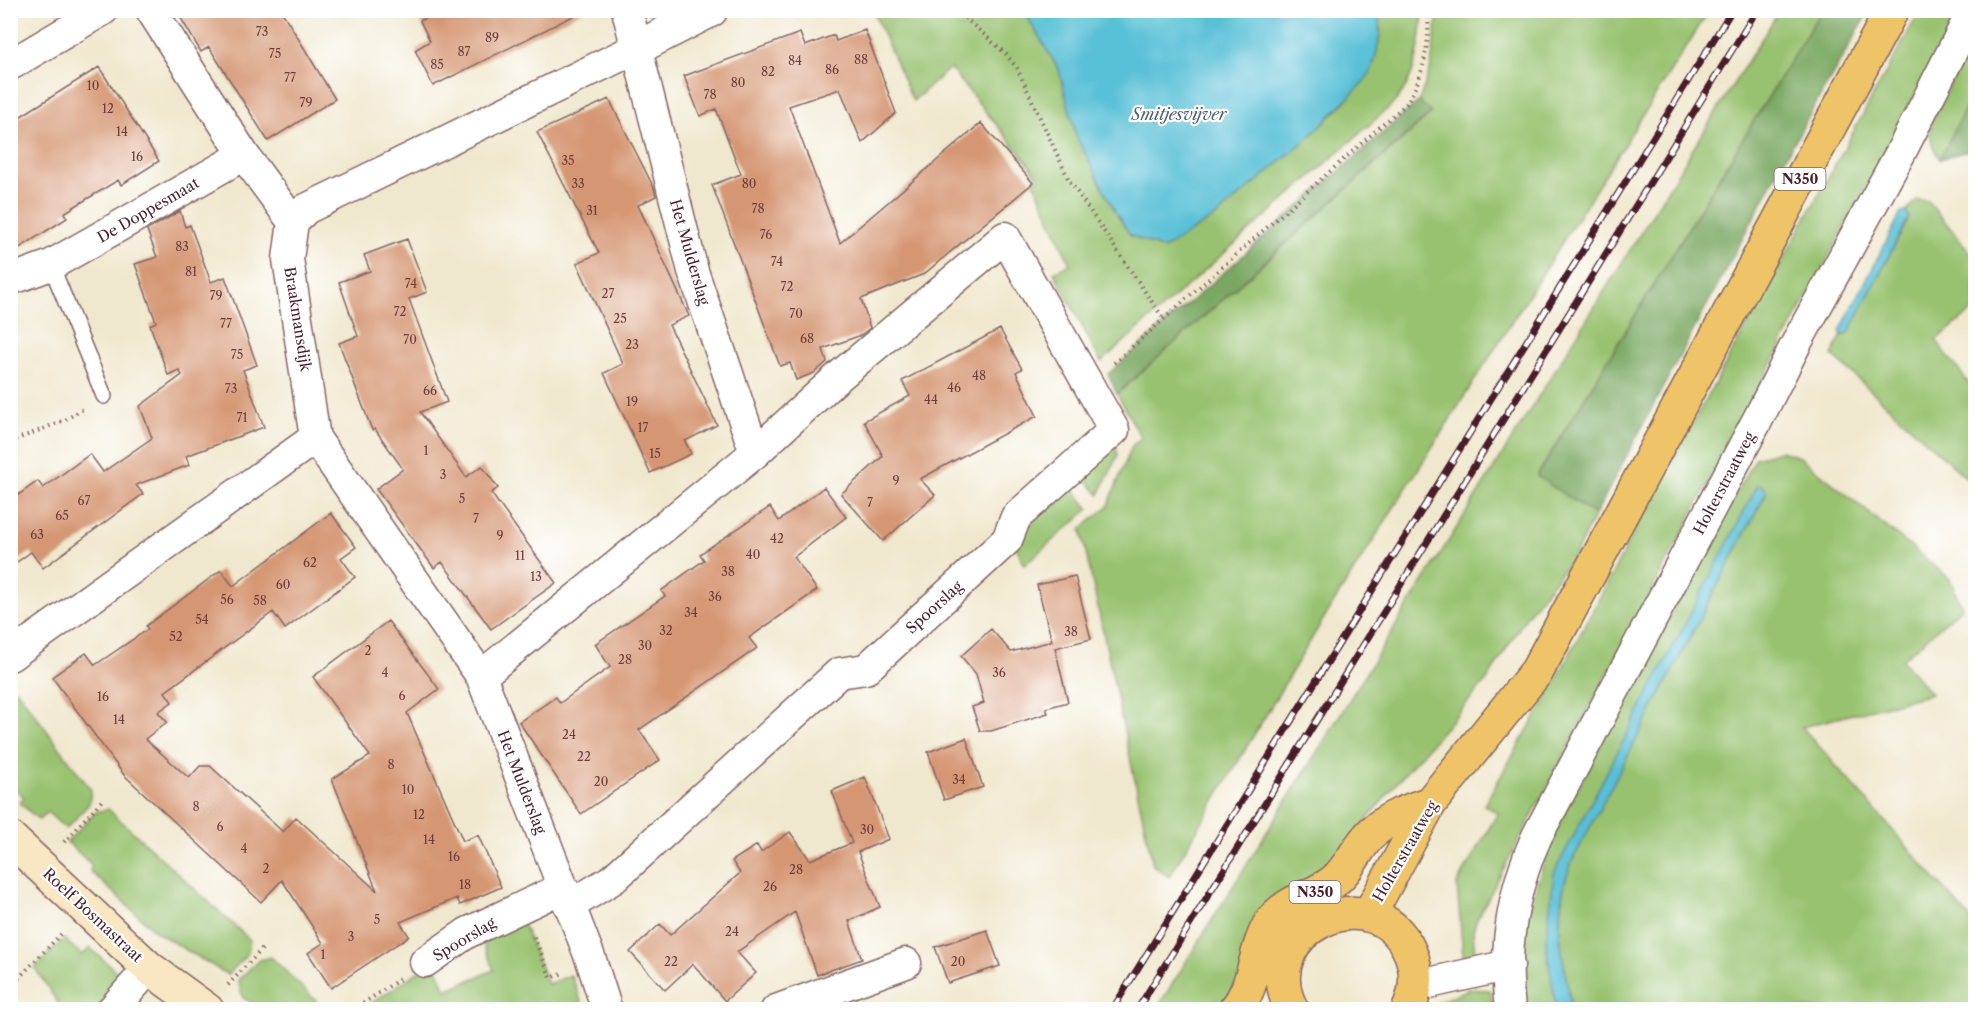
<svg xmlns="http://www.w3.org/2000/svg" width="1986" height="1020" viewBox="0 0 1986 1020" font-family="'Libre Caslon Text',serif">
	<style>
		.green { fill: #98c26f; stroke: #71704d; stroke-width: 1.5 }
		.forest { fill: #7aa862; stroke: #626446; stroke-width: 1.5 }
		.water { fill: #59c0d7; stroke: #527081; stroke-width: 1.5 }
		.building { fill: #d59773 }
		.lines { fill: none; stroke-linecap: round; stroke-linejoin: round }
		.service-casing { stroke: #846564; stroke-width: 18 }
		.minor-casing { stroke: #846564; stroke-width: 33 }
		.tertiary-casing { stroke: #846564; stroke-width: 36 }
		.secondary-casing { stroke: #846564; stroke-width: 36 }
		.primary-casing { stroke: #846564; stroke-width: 36 }
		.path { stroke: #846564; stroke-width: 4; stroke-dasharray: 1.5 4.5; stroke-linecap: butt }
		.service { stroke: #fff; stroke-width: 15 }
		.minor { stroke: #fff; stroke-width: 30 }
		.tertiary { stroke: #fff; stroke-width: 33 }
		.secondary { stroke: #f9e7c3; stroke-width: 33 }
		.primary { stroke: #efc469; stroke-width: 33 }
		.rail-casing { stroke: #4a1f2b; stroke-width: 7 }
		.rail { stroke: #fff; stroke-width: 4.5; stroke-dasharray: 14; stroke-linecap: butt }
		.labels { text-anchor: middle; dominant-baseline: central; stroke-width: 4.5; stroke-linejoin: round; paint-order: stroke }
		.number-label { font-size: 12px; fill: #6d3d3d }
		.shield { fill: #fff; stroke: #80626b; stroke-width: 1.5 }
		.shield-label { font-size: 14px; font-weight: bold; fill: #4a1f2b }
		.street-label { font-size: 15px; fill: #4a1f2b; stroke: #fff }
		.water-label { font-size: 16px; font-style: italic; fill: #505f70; stroke: #fff }
	</style>
	<rect width="100%" height="100%" fill="#fff"/>
	<filter id="ink" filterUnits="userSpaceOnUse"><feTurbulence type="fractalNoise" baseFrequency=".0167" numOctaves="2"/><feDisplacementMap in="SourceGraphic" scale="12" xChannelSelector="R" yChannelSelector="G"/><feConvolveMatrix kernelMatrix="1 2 1 2 8 2 1 2 1" color-interpolation-filters="sRGB"/></filter>
	<filter id="wash" filterUnits="userSpaceOnUse"><feTurbulence type="fractalNoise" baseFrequency=".008" numOctaves="4" result="noise"/><feDisplacementMap in="SourceGraphic" scale="24" xChannelSelector="R" yChannelSelector="G"/><feGaussianBlur stdDeviation="1.35" result="paint"/><feColorMatrix in="noise" values="0 0 0 0 0 0 0 0 0 0 0 0 0 0 0 0 0 1.4 0 .05"/><feComposite in="paint" operator="in"/></filter>
	<g filter="url(#wash)">
		<rect width="100%" height="100%" fill="#f0e8ce"/>
		<path class="green" d="M873 11H1024L1059 70 1077 138 1115 211 1130 235 1163 249 1215 217 1309 137 1347 100 1380 35 1379 11H1423C1421 43 1416 79 1394 103L1101 362 1054 272 1070 264 1034 182 1038 178 1032 168 950 68 913 101Z
			M1438 11H1709L1327 613 1169 877 1153 865 1081 529 1108 506 1132 446 1141 438 1117 394 1431 114 1419 101 1431 67Z
			M1779 11H1821L1537 476 1595 515 1576 553 1526 617 1487 680 1394 786 1218 1009 1156 1010Z
			M1920 11H1959L1476 921 1473 931 1475 954 1463 957 1457 884 1498 813 1484 805 1548 695 1668 468Z
			M1975 37V89L1940 159C1931 145 1928 135 1932 119Z
			M1917 200 1928 201 1975 258V309L1936 340 1975 392V486L1832 355 1842 335 1848 334 1909 218 1906 212Z
			M1116 447 1118 455 1099 495 1083 476Z
			M1781 451 1800 457 1949 578 1962 607 1902 660 1931 694 1802 727 1975 924V1009H1572C1562 956 1551 915 1571 863L1766 494 1758 486 1555 873 1546 942 1556 1009 1521 1010C1521 994 1519 978 1520 962 1525 915 1540 871 1557 827L1755 458Z
			M1071 487 1089 509 1024 565 1016 546 1022 532Z
			M16 689 91 790 89 804 66 829 47 812 39 820 20 803 24 797 11 785V693Z
			M108 809 250 940 248 953 228 975 156 932 90 871 92 865 67 842 96 812Z
			M520 917 548 984 571 975 584 1009 361 1010 421 970 436 966 446 990 494 970 484 946 492 929Z
			M64 939 82 955 90 948 127 981 100 1009H62L35 968Z
			M271 957 324 1009H264L243 998 238 980 259 960Z
			M1469 989 1490 990 1494 1009 1434 1010 1436 1003Z"/>
		<path class="forest" d="M1821 11H1869L1788 153 1595 515 1537 476Z
			M1975 89V148L1940 159Z
			M1419 101 1431 113 1117 394 1108 374Z"/>
		<path class="water" d="M1024 11H1379L1380 35 1376 56 1371 72 1361 85 1309 137 1215 217 1163 249 1130 235 1115 211 1077 138 1059 70Z
			M1906 212 1909 217 1848 334 1842 335 1840 331 1901 213Z
			M1758 485 1765 487 1766 493 1571 863C1551 916 1562 956 1572 1009H1556L1546 942 1554 873Z"/>
		<g id="blocks">
			<path class="building" d="M176 10H281L335 99 268 141 209 47 201 52Z
				M440 10H585L433 86 415 50 430 41 420 21Z
				M865 30 896 113 862 143 840 89 789 106 840 243 981 123 1033 183 924 274 861 299 870 328 861 335 823 349 827 362 814 373 796 380 790 363 780 366 712 185 741 174 716 109 700 116 684 76 800 33 805 46 834 35 836 41Z
				M99 67 159 161 121 185 118 180 64 213 67 218 10 254V123Z
				M609 99 654 188 656 196 638 205 689 316 669 325 717 425 685 441 691 454 650 473 604 373 623 364 577 263 599 253 537 132Z
				M180 211 185 227 190 225 211 282 225 277 257 365 243 370 264 427 186 456 189 465 136 485 143 494 43 568 31 552 10 567V501L38 481 43 488 90 454 103 472 152 438 140 406 182 375 179 370 168 375 150 325 156 322 135 264 157 257 147 230Z
				M407 239 427 292 409 299 447 402 420 412 466 477 482 466 498 488 491 493 556 583 491 629 442 562 434 568 376 489 403 469 375 429 372 430 339 343 358 336 339 282 370 271 364 255Z
				M1000 329 1022 369 1016 372 1037 416 920 479 935 495 883 541 841 494 883 456 864 421 910 396 902 381Z
				M824 487 846 517 794 557 817 590 749 638 757 648 639 730 660 760 581 814 519 722 556 697 560 703 610 667 595 644 665 596 661 591 704 560 700 554 770 507 779 521Z
				M331 513 356 547 341 558 355 577 285 629 273 612 165 692 172 702 158 712 167 722 145 739 189 778 200 766H210L283 832 296 817 377 891 332 779 370 756 313 677 388 621 439 689 407 713 463 841 478 835 501 887 460 905 457 898 400 922 409 936 331 988 308 953 323 943 282 880 261 902 124 775 52 677 86 653 95 665 148 629 146 626 221 570 233 586Z
				M1075 576 1091 639 1055 648 1068 702 1046 708 1048 713 991 731H980L972 707 984 703 976 674 961 656 991 629 1011 652 1052 641 1037 585Z
				M966 738 983 787 944 800 928 752Z
				M865 777 889 839 858 852 880 907 849 921 862 959 817 975 795 912 737 952 756 973 725 1001 693 964 665 990 630 952 660 924 670 935 740 873 732 861 757 845 761 852 790 832 810 860 852 843 832 791Z
				M987 930 1000 966 948 983 935 947Z"/>
		</g>
	</g>
	<g filter="url(#ink)">
		<use href="#blocks" fill-opacity="0" stroke="#846564" stroke-width="1.5"/>
		<g class="lines">
			<g class="service-casing">
				<path id="service" d="M51 265 104 396"/>
			</g>
			<g class="minor-casing">
				<path id="minor" d="M151 10 244 155 293 222
					M627 10 693 271 755 453
					M10 65 103 10
					M10 280 51 265 244 155
					M315 438 481 676 591 960 607 1010
					M10 656 315 438 288 259 293 222 306 209 637 48
					M481 676 755 453 837 378 1005 237 1114 430 1016 517 1007 540 866 669 839 673 613 879 569 906
					M425 962 467 933 562 888
					M1416 986 1509 965
					M112 1010 149 968
					M776 1010 906 963
					M1510 1010C1503 949 1512 891 1537 836L1759 417 1798 340 1901 152 1973 10"/>
			</g>
			<g class="tertiary-casing">
				<path id="tertiary" d="M637 48 711 10"/>
			</g>
			<g class="secondary-casing">
				<path id="secondary" d="M10 838 149 968 207 1010"/>
			</g>
			<g class="primary-casing">
				<path id="primary" d="M1369 915 1430 803 1537 671 1892 10
					M1235 1010C1257 985 1253 948 1272 921 1287 900 1314 897 1333 882 1350 869 1357 846 1373 832 1389 817 1410 810 1430 803
					M1292 1010C1250 931 1374 871 1410 952 1418 971 1417 991 1408 1010"/>
			</g>
			<path class="path" d="M956 10 1005 53 1017 68 1069 180 1163 318
				M1114 363 1406 104C1424 78 1430 42 1428 10
				M10 442 65 420 83 409
				M64 842 104 798
				M534 937 551 978 563 973
				M228 985 265 946
				M10 987 62 933
				M353 1010 400 979"/>
			<use href="#service" class="service"/>
			<use href="#minor" class="minor"/>
			<use href="#tertiary" class="tertiary"/>
			<use href="#secondary" class="secondary"/>
			<use href="#primary" class="primary"/>
			<g class="rail-casing">
				<path id="rail" d="M1112 1010 1732 10
					M1137 1010 1757 10"/>
			</g>
			<use href="#rail" class="rail"/>
		</g>
	</g>
	<g class="labels">
		<g class="number-label">
			<text x="262" y="31">73</text>
			<text x="492" y="37">89</text>
			<text x="464" y="51">87</text>
			<text x="275" y="53">75</text>
			<text x="861" y="59">88</text>
			<text x="795" y="60">84</text>
			<text x="437" y="64">85</text>
			<text x="832" y="69">86</text>
			<text x="768" y="71">82</text>
			<text x="290" y="77">77</text>
			<text x="738" y="82">80</text>
			<text x="93" y="85">10</text>
			<text x="710" y="94">78</text>
			<text x="306" y="102">79</text>
			<text x="108" y="108">12</text>
			<text x="122" y="131">14</text>
			<text x="137" y="156">16</text>
			<text x="568" y="160">35</text>
			<text x="578" y="183">33</text>
			<text x="749" y="183">80</text>
			<text x="758" y="208">78</text>
			<text x="592" y="210">31</text>
			<text x="766" y="234">76</text>
			<text x="182" y="246">83</text>
			<text x="777" y="261">74</text>
			<text x="191" y="271">81</text>
			<text x="411" y="283">74</text>
			<text x="787" y="286">72</text>
			<text x="608" y="293">27</text>
			<text x="216" y="295">79</text>
			<text x="400" y="311">72</text>
			<text x="796" y="313">70</text>
			<text x="620" y="318">25</text>
			<text x="226" y="323">77</text>
			<text x="807" y="338">68</text>
			<text x="410" y="339">70</text>
			<text x="632" y="344">23</text>
			<text x="237" y="354">75</text>
			<text x="979" y="375">48</text>
			<text x="954" y="387">46</text>
			<text x="231" y="388">73</text>
			<text x="430" y="390">66</text>
			<text x="931" y="399">44</text>
			<text x="632" y="401">19</text>
			<text x="242" y="417">71</text>
			<text x="643" y="427">17</text>
			<text x="426" y="450">1</text>
			<text x="655" y="453">15</text>
			<text x="443" y="474">3</text>
			<text x="896" y="480">9</text>
			<text x="462" y="498">5</text>
			<text x="84" y="500">67</text>
			<text x="870" y="502">7</text>
			<text x="62" y="515">65</text>
			<text x="476" y="518">7</text>
			<text x="37" y="534">63</text>
			<text x="500" y="535">9</text>
			<text x="777" y="538">42</text>
			<text x="753" y="554">40</text>
			<text x="520" y="555">11</text>
			<text x="310" y="562">62</text>
			<text x="728" y="571">38</text>
			<text x="536" y="576">13</text>
			<text x="283" y="584">60</text>
			<text x="715" y="596">36</text>
			<text x="227" y="599">56</text>
			<text x="260" y="600">58</text>
			<text x="691" y="612">34</text>
			<text x="202" y="619">54</text>
			<text x="666" y="630">32</text>
			<text x="1071" y="631">38</text>
			<text x="176" y="636">52</text>
			<text x="645" y="645">30</text>
			<text x="368" y="650">2</text>
			<text x="625" y="659">28</text>
			<text x="385" y="672">4</text>
			<text x="999" y="672">36</text>
			<text x="402" y="695">6</text>
			<text x="103" y="696">16</text>
			<text x="119" y="719">14</text>
			<text x="569" y="734">24</text>
			<text x="584" y="756">22</text>
			<text x="391" y="764">8</text>
			<text x="959" y="779">34</text>
			<text x="601" y="781">20</text>
			<text x="408" y="789">10</text>
			<text x="196" y="806">8</text>
			<text x="419" y="814">12</text>
			<text x="220" y="826">6</text>
			<text x="867" y="829">30</text>
			<text x="429" y="839">14</text>
			<text x="244" y="848">4</text>
			<text x="454" y="856">16</text>
			<text x="266" y="868">2</text>
			<text x="796" y="869">28</text>
			<text x="465" y="884">18</text>
			<text x="770" y="886">26</text>
			<text x="377" y="919">5</text>
			<text x="732" y="931">24</text>
			<text x="351" y="936">3</text>
			<text x="323" y="954">1</text>
			<text x="671" y="961">22</text>
			<text x="958" y="961">20</text>
		</g>
		<g class="shield">
			<rect x="1774.5" y="168" width="51" height="22" rx="4.5"/>
			<rect x="1289.5" y="881" width="51" height="22" rx="4.5"/>
		</g>
		<g class="shield-label">
			<text x="1800" y="179">N350</text>
			<text x="1315" y="892">N350</text>
		</g>
		<g class="street-label">
			<text transform="translate(148 210) rotate(-30)">De Doppesmaat</text>
			<text transform="translate(690 252) rotate(74)">Het Mulderslag</text>
			<text transform="translate(298 319) rotate(81)">Braakmansdijk</text>
			<text transform="translate(1724 483) rotate(-62)">Holterstraatweg</text>
			<text transform="translate(934 607) rotate(-42)">Spoorslag</text>
			<text transform="translate(522 782) rotate(69)">Het Mulderslag</text>
			<text transform="translate(1405 851) rotate(-60)">Holterstraatweg</text>
			<text transform="translate(93 915) rotate(43)">Roelf Bosmastraat</text>
			<text transform="translate(464 939) rotate(-31)">Spoorslag</text>
		</g>
		<g class="water-label">
			<text x="1179" y="114">Smitjesvijver</text>
		</g>
	</g>
	<rect width="1986" height="1020" fill="none" stroke="#fff" stroke-width="36"/>
</svg>
